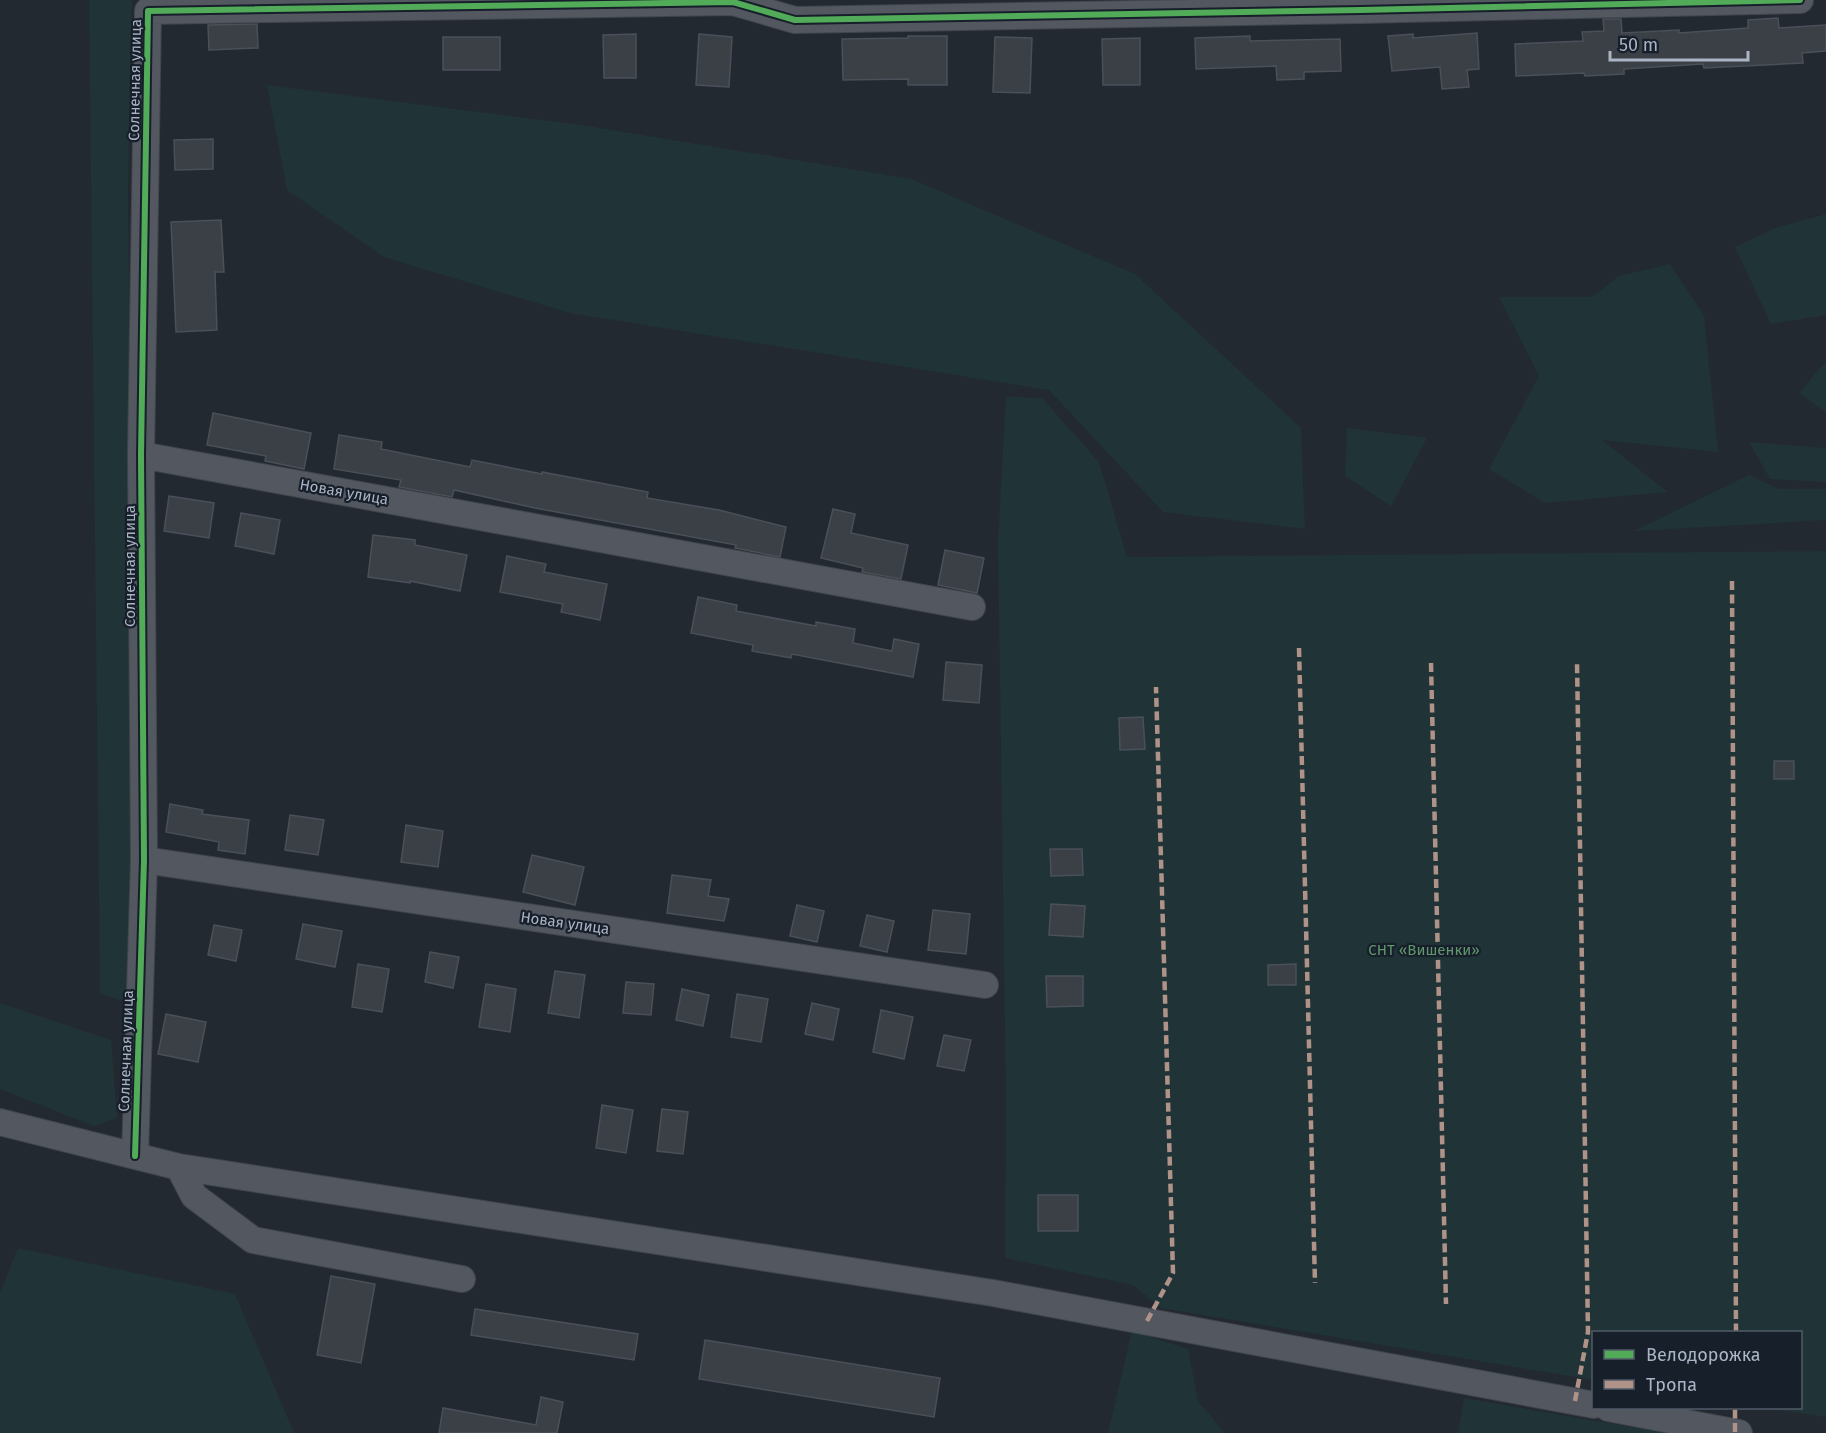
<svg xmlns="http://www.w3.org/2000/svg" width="1826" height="1433" viewBox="0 0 1826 1433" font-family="'Fira Sans',sans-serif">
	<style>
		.green { fill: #203336 }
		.building { fill: #3b4047; stroke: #4a5059; stroke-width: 1.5 }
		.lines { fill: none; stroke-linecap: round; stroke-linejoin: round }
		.minor-casing { stroke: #40454b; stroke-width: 28 }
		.minor { stroke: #525760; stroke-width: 26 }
		.quiet { stroke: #af9288; stroke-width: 4.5; stroke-dasharray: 9 4.5; stroke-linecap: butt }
		.cycleway-casing { stroke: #171f2b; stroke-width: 10 }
		.cycleway { stroke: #51ab58; stroke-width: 6 }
		.labels { text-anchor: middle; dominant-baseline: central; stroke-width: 4.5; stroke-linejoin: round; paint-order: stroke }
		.street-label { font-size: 15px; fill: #aab4c4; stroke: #171f2b }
		.park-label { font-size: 15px; fill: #61966d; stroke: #171f2b }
	</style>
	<rect width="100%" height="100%" fill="#232930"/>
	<path class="green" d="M89 0H132L128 188 135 1005 100 994Z
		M267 85 581 125 911 179 1135 274 1301 428 1305 529 1163 512 1049 390 570 313 384 257 287 190Z
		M1826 214V315L1771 324 1735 247 1775 228Z
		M1670 264 1704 315 1718 452 1602 440 1668 492 1545 503 1489 469 1539 376 1499 297H1593L1619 276Z
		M1826 361V413L1799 393Z
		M1006 396 1043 399 1099 462 1127 557 1826 551V1417L1766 1408H1800V1332H1594L1593 1380 1161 1308 1133 1285 1005 1258 1006 1102 998 543Z
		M1347 428 1427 438 1391 506 1345 476Z
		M1749 442 1826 448V482L1770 479Z
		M1749 475 1779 489H1826V520L1634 531Z
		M0 1003 111 1040 117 1118 94 1126 0 1089Z
		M18 1248 235 1294 294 1433H0V1293Z
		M1132 1331 1188 1349 1198 1401 1225 1433H1108Z
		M1464 1398 1666 1433H1458Z"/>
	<path class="building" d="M1778 18 1779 28 1826 25V51L1802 53 1803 63 1704 68 1703 64 1624 69V74L1585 76 1584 73 1516 76 1515 44 1583 41 1582 32 1604 31 1603 19H1621L1622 33 1679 30V33L1748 28V20Z
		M257 24 258 48 209 50 208 25Z
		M1477 33 1479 69 1467 70 1469 87 1442 89 1440 67 1392 71 1388 36 1413 34V38Z
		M636 34V78H604L603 35Z
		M699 34 732 37 729 87 696 85Z
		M908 36H947V85H908V79L843 80 842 39 908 38Z
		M1250 36V41L1340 39 1341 71 1304 72V79L1277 80 1276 66 1196 69 1195 38Z
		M443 37H500V70H443Z
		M995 37 1032 38 1030 93 993 92Z
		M1140 38V85H1103L1102 39Z
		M213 139V169L175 170 174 140Z
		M221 220 224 272H215L217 330 176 332 171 222Z
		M213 413 311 433 304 469 265 461 266 456 207 445Z
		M339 435 382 442 381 449 470 467 472 460 542 474V472L648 492 647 498 719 510 786 527 780 557 735 548 736 545 535 508 454 490 452 497 399 487 401 480 334 469Z
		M169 496 214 503 209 538 164 531Z
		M833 509 855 514 851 533 908 545 901 579 862 572 863 568 821 558Z
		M241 513 280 520 274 554 235 546Z
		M373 535 415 540V545L467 555 460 591 410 581V583L368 577Z
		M945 550 984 558 977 593 938 585Z
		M507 556 546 564 544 572 607 584 600 620 561 612 563 604 500 592Z
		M698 597 737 605 736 611 816 626V622L855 629 853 643 892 651 894 639 919 644 913 677 792 654 791 658 752 651 753 645 691 633Z
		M946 662 982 665 979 703 943 700Z
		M1143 717 1145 749 1120 750 1119 718Z
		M1774 761H1794V779H1774Z
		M170 804 203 810 202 814 249 820 245 854 218 850 219 842 166 832Z
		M290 815 324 820 318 855 285 850Z
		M406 825 443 831 438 867 401 862Z
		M1050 849H1082L1083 875 1051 876Z
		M532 855 584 867 575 905 523 892Z
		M672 875 711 880 708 896 729 899 724 921 667 913Z
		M1051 904 1085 906 1083 937 1049 935Z
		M797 905 824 911 817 942 790 936Z
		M933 910 970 914 966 954 928 950Z
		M867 915 894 921 887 952 860 946Z
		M303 924 342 931 335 967 296 959Z
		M214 925 242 930 236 961 208 955Z
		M430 952 459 957 453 988 425 982Z
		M358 964 389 969 382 1012 352 1007Z
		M1296 964V985H1268V965Z
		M555 971 585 975 579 1018 548 1013Z
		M1046 976H1083V1006L1047 1007Z
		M626 982 654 984 651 1015 623 1013Z
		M486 984 516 989 510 1032 479 1027Z
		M682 989 709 995 703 1026 676 1020Z
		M737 994 768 999 761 1042 731 1037Z
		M812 1003 839 1009 833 1040 805 1034Z
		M881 1010 913 1017 904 1059 873 1052Z
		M166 1014 206 1022 198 1062 158 1054Z
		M944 1035 971 1040 964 1071 937 1066Z
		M602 1105 633 1110 626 1153 596 1148Z
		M662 1109 688 1112 683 1154 657 1151Z
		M1038 1195H1078V1231H1038Z
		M331 1276 375 1284 361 1363 317 1355Z
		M475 1309 638 1334 634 1360 471 1335Z
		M705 1340 940 1378 934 1417 699 1379Z
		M541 1397 563 1402 557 1433H439L443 1408 536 1425Z"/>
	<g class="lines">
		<g class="minor-casing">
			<path id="minor" d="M141 455 972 607
				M144 860 985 985
				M0 1122 179 1167 993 1293 1594 1405
				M135 1156 144 860 141 455 148 11 733 2 795 20 1361 10 1800 0
				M179 1167 194 1196 253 1240 462 1279
				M1608 1408 1739 1433"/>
		</g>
		<use href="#minor" class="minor"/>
		<path class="quiet" d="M1732 581 1736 1332
			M1299 648 1315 1283
			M1431 663 1446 1304
			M1147 1321 1173 1273 1156 687
			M1575 1401 1588 1332 1577 663
			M1735 1432V1408"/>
		<g class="cycleway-casing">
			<path id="cycleway" d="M135 1156 144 860 141 455 148 11 733 2 795 20 1361 10 1800 0"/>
		</g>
		<use href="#cycleway" class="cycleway"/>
	</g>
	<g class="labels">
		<g class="street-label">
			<text transform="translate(135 80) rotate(-89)">Солнечная улица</text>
			<text transform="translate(344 492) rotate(10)">Новая улица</text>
			<text transform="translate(130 566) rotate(-90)">Солнечная улица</text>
			<text transform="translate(565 923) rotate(8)">Новая улица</text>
			<text transform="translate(126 1051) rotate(-88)">Солнечная улица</text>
		</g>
		<g class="park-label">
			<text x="1424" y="950">СНТ «Вишенки»</text>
		</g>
	</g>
	<rect x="1592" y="1331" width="210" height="78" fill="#171f2b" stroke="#525b68" stroke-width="1.5"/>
	<rect x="1604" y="1350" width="30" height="9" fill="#51ab58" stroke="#525b68" stroke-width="1.5"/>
	<text x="1646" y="1361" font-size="18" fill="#aab4c4">Велодорожка</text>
	<rect x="1604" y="1380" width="30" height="9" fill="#af9288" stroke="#525b68" stroke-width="1.5"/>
	<text x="1646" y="1391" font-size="18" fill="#aab4c4">Тропа</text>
	<path d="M1610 51v9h138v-9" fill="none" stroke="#aab4c4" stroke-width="3"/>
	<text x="1619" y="51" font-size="18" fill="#aab4c4" stroke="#171f2b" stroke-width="4.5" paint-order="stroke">50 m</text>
</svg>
